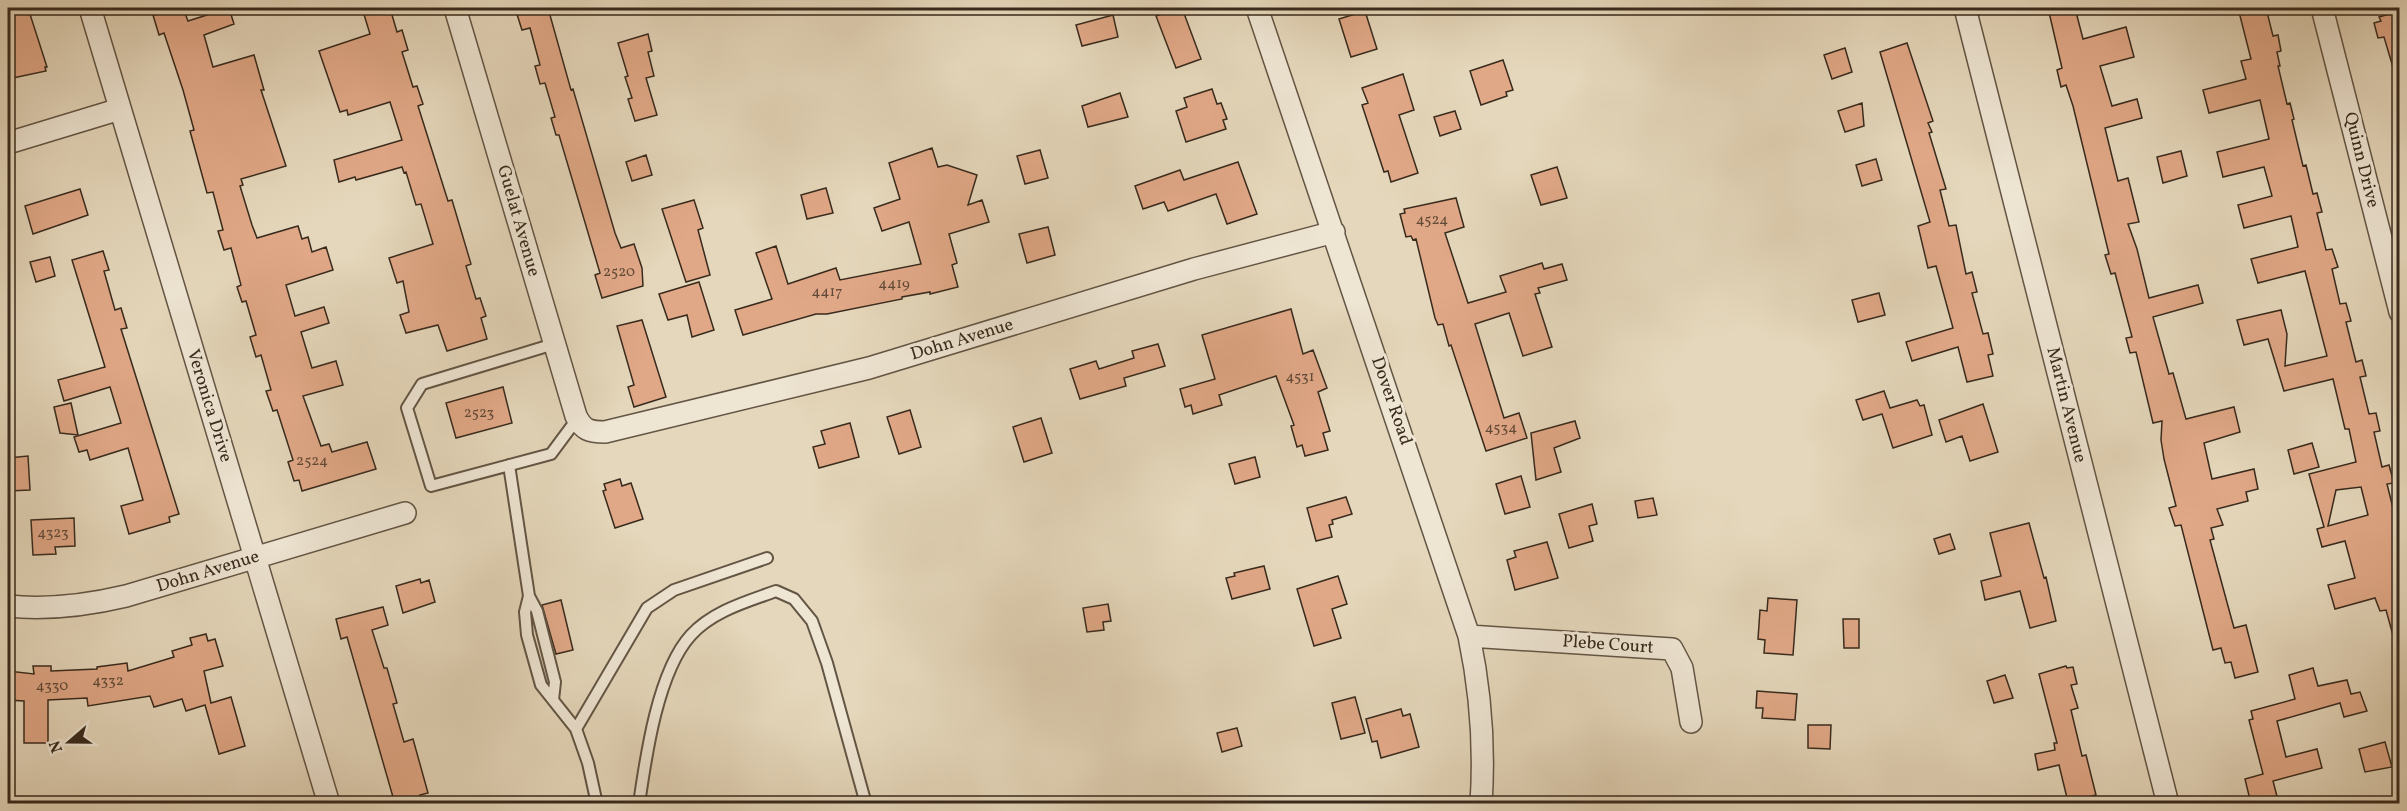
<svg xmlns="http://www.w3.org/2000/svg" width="2407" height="811" viewBox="0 0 2407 811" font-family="Vollkorn,serif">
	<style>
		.building { fill: #e1a887; stroke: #382a1d; stroke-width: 1.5; fill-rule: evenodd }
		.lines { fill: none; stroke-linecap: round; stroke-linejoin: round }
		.lane-casing { stroke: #635544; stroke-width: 14 }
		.street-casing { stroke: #635544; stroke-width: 24 }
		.lane { stroke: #eee5d3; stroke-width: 10 }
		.street { stroke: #eee5d3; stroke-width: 21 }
		.labels { text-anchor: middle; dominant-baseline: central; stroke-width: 6; stroke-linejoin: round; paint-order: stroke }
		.number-label { font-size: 15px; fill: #624a38 }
		.street-label { font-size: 18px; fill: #382a1d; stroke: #eee5d3 }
	</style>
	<rect width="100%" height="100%" fill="#e5d7bb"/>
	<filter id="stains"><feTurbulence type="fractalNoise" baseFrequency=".00333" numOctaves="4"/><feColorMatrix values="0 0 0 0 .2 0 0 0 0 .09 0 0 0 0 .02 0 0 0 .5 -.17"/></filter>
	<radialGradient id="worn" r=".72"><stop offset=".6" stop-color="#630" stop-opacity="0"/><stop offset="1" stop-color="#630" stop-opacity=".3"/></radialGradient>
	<path class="building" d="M8 8H28L47 67H45L46 71 8 79Z
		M156 8H183L188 21 229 8 234 24 204 35 213 67 254 55 264 90H261L286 166 241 179 243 185 240 186 252 225 257 238 298 226 302 239 308 237 312 252 326 247 333 270 286 285 295 316 324 307 329 323 301 332 312 368 336 361 343 385 303 396 321 446 329 444 332 452 367 442 376 469 302 491 299 480 294 481 288 462 293 460 277 410 273 411 266 391 271 390 261 355 256 357 250 337 256 335 246 301 242 302 237 287 241 285 231 248 224 250 218 231 223 230 213 192 207 193 190 131 194 130 183 90 164 33 159 35 153 15 158 14Z
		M362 8H390L397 32 402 30 408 50 402 52 413 87 417 86 423 104 418 106 448 201 452 200 471 264 466 266 476 299 480 298 486 316 481 318 487 339 447 351 438 325 406 333 400 315 409 312 403 281 397 283 389 258 433 244 421 204 416 205 406 172 404 173 402 167 356 180 355 177 339 182 334 160 402 140 390 102 348 115 347 110 340 112 319 51 370 34Z
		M515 8H548L571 90 573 89 615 233 621 248 634 244 642 268 643 286 602 298 595 275 600 273 559 135H556L551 118 555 117 545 83 540 84 535 66 540 65 530 28 522 30Z
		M1179 8H1182L1201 59 1176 68 1156 16Z
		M2048 8H2075L2083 39 2126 27 2134 57 2100 66 2112 106 2137 99 2142 118 2105 128 2118 181 2128 178 2139 222 2128 224 2137 249 2149 298 2198 285 2203 303 2153 317 2169 374 2173 373 2186 419 2234 407 2240 432 2204 443 2212 479 2254 469 2258 489 2246 492 2248 501 2217 509 2223 525 2211 528 2214 539 2210 540 2234 628 2246 625 2258 672 2235 678 2231 662 2225 663 2221 648 2213 650 2181 525 2175 526 2169 508 2176 506 2164 459 2161 440 2162 421 2153 423 2136 352 2130 353 2126 338 2132 337 2115 273 2111 274 2105 255 2109 254 2073 106 2066 85 2061 87 2057 70 2062 68Z
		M2238 8H2266L2273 36 2278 35 2281 51 2277 52 2280 66H2278L2287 104 2290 103 2294 119 2292 120 2303 166 2306 165 2313 194 2317 193 2322 212 2317 213 2326 250 2332 249 2338 267 2332 269 2340 304 2346 303 2351 321 2346 322 2356 362 2362 360 2366 376 2360 377 2369 414 2376 413 2380 431 2374 432 2382 467 2389 465 2394 483 2387 484 2396 520H2400V638L2394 639 2386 610 2380 611 2375 598 2335 609 2328 585 2355 578 2345 541 2322 547 2317 529 2324 527 2309 474 2356 462 2349 429H2345L2333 379 2284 391 2268 339 2244 345 2237 320 2281 310 2287 334 2285 366 2327 356 2305 271 2258 283 2251 259 2298 247 2291 216 2244 228 2238 205 2272 196 2264 167 2223 177 2217 152 2269 139 2260 100 2209 113 2203 90 2246 79 2241 61 2251 59ZM2361 487 2368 515 2328 526 2336 490Z
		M1365 11 1377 49 1351 57 1339 19Z
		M2400 11V73L2395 74 2384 37 2378 38 2374 23 2381 21 2379 17Z
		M1113 15 1118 37 1082 46 1076 25Z
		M648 34 652 51 648 52 654 76 646 78 657 115 635 121 628 99 632 98 625 77 628 76 618 43Z
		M1907 43 1933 121 1928 123 1932 132 1929 133 1946 189 1940 190 1949 226 1956 225 1966 274 1972 272 1977 292 1972 293 1983 334 1988 333 1993 354 1988 355 1993 376 1967 382 1958 347 1912 361 1906 342 1953 328 1936 266 1928 268 1918 226 1930 222 1880 52Z
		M1845 48 1852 72 1832 79 1824 55Z
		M1503 60 1513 90 1506 92 1507 96 1481 105 1470 71Z
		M1403 74 1414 110 1399 115 1418 173 1391 182 1388 171 1384 172 1362 105 1368 103 1362 88Z
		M1212 89 1217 104 1221 103 1227 119 1223 120 1226 129 1186 142 1176 111 1187 107 1184 98Z
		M1120 93 1128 117 1088 127 1082 106Z
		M1862 103 1864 126 1845 132 1838 111Z
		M1455 111 1461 129 1440 136 1434 117Z
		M932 148 938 167 947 165 977 175 968 205 982 200 989 222 949 234 957 263 952 265 958 287 930 294V292L902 297V299L827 314H816L743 335 735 310 772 299 756 253 776 246 788 284 836 268 840 280 921 264 909 222 882 231 874 208 900 199 889 163Z
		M1040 150 1048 178 1025 184 1017 156Z
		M2181 151 2187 176 2163 183 2157 157Z
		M646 155 652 175 632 181 626 162Z
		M1876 159 1882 180 1862 186 1856 165Z
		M1238 162 1257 214 1227 224 1216 194 1168 211 1164 202 1143 209 1135 186 1180 170 1184 180Z
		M1557 167 1567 198 1541 205 1531 175Z
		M826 188 833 213 807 219 801 195Z
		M80 189 88 215 33 234 25 206Z
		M1456 198 1464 227 1445 233 1468 303 1506 292 1500 276 1542 263 1544 269 1562 264 1567 280 1538 288 1540 293 1535 294 1552 347 1523 356 1509 313 1475 324 1504 418 1519 413 1527 438 1486 451 1451 345 1449 346 1443 324 1438 325 1435 318 1416 239 1413 240 1411 236 1406 237 1400 214 1405 213 1404 209Z
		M694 200 703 228 698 230 710 275 686 282 662 209Z
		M1048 227 1055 255 1027 263 1019 234Z
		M103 251 109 270 104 271 115 310 121 308 127 328 121 329 179 514 169 517 170 522 129 534 121 506 143 500 128 448 90 460 87 450 79 452 74 437 121 423 110 387 64 401 58 380 105 367 72 260Z
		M50 257 55 276 36 282 30 262Z
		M699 282 714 330 692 337 687 315 668 320 659 294Z
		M1879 293 1885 315 1858 322 1852 300Z
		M1291 309 1303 354 1313 350 1327 388 1318 392 1330 431 1323 433 1328 450 1305 456 1302 445 1297 447 1291 426 1294 425 1276 376 1219 395 1222 405 1193 414 1191 405 1185 407 1180 389 1215 379 1202 335Z
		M642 320 666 397 634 407 628 387 634 385 617 326Z
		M1158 344 1165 366 1124 378 1126 386 1080 399 1070 369 1096 361 1099 369 1134 358 1132 351Z
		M503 387 512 423 456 438 446 403Z
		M1884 391 1890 408 1917 400 1920 406 1924 405 1932 435 1893 448 1882 414 1863 420 1856 400Z
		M71 403 78 435 60 433 54 407Z
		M1983 404 1998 452 1970 461 1962 436 1946 442 1939 420Z
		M910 410 921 447 899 454 887 417Z
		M1041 418 1052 453 1024 462 1013 427Z
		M1575 421 1580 438 1554 448 1561 472 1536 480 1531 433Z
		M850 423 859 457 819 468 813 447 825 444 821 431Z
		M2312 443 2319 467 2294 474 2288 450Z
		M28 456 30 490 8 491V458Z
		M1255 457 1260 477 1235 484 1229 464Z
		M1521 476 1530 507 1505 514 1496 484Z
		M620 479 622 486 631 483 643 519 615 528 603 491 606 490 604 484Z
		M1346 497 1352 514 1332 520 1333 524 1329 525 1332 537 1316 541 1307 508Z
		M1653 498 1657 515 1638 518 1635 501Z
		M1592 504 1597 524 1589 526 1593 541 1569 548 1559 514Z
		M74 518 75 546 55 547 56 554 33 555 31 520Z
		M2029 523 2044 578 2046 577 2056 621 2030 628 2020 591 1985 600 1981 581 2001 576 1990 533Z
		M1950 534 1955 549 1939 554 1934 539Z
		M1547 542 1558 578 1515 590 1507 560 1516 557 1514 551Z
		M1264 566 1270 589 1232 599 1226 578 1235 576 1234 573Z
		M1338 576 1347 604 1332 609 1341 638 1314 646 1297 589Z
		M420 579 421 583 429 580 435 602 403 613 396 586Z
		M1768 598 1797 600 1793 655 1764 653 1765 640 1758 639 1760 610 1767 611Z
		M561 600 573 650 556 654 542 605Z
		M1108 604 1111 621 1103 622 1104 630 1087 632 1083 608Z
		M383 607 388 625 372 630 384 668H387L397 703 393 704 404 742 413 739 428 793 420 795 423 804H395L347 637 341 639 336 619Z
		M1843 619H1859V648H1844Z
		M206 634 208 641 215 639 223 666 204 671 211 703 231 697 245 746 219 754 205 705 186 711 182 699 154 707 150 696 88 706 87 698 48 700V743H24V701L8 700V671L34 674 33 666H51V671L97 669V667L127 663 128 671 174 657 172 651 192 645 190 638Z
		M2066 666 2067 668 2073 667 2077 684 2071 685 2078 708 2071 710 2082 756 2086 755 2096 795 2068 802 2059 765 2038 770 2035 754 2055 750 2054 743H2057L2039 674Z
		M2313 668 2318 686 2347 680 2351 694 2360 692 2367 711 2344 717 2340 703 2277 721 2286 757 2317 749 2322 768 2273 781 2279 804H2251L2245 779 2263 774 2249 720 2253 719 2251 711 2295 699 2289 675Z
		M2005 675 2013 698 1994 703 1987 681Z
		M1757 691 1797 694 1795 720 1762 718 1763 708H1756Z
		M1355 697 1365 733 1341 739 1332 703Z
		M1401 709 1403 716 1410 714 1419 747 1381 758 1377 741 1372 742 1366 719Z
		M1808 725H1831L1830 749 1808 748Z
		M1237 728 1242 746 1222 752 1217 733Z
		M2385 742 2392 767 2365 772 2359 749Z"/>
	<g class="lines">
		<g class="lane-casing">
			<path id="lane" d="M554 344 422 384 407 408 431 486 551 454 577 419
				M509 465 529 596 525 612 527 635 541 685 576 729 647 608 674 590 767 558
				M529 596 537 611 555 682 553 700
				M576 729 588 763 597 804
				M639 804C646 755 658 671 691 635 713 611 746 602 776 591L794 599 812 621 827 663 866 804"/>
		</g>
		<g class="street-casing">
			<path id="street" d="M90 8 329 804
				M455 8 576 416C583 430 589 432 605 432L869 368 1194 269 1334 232
				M1257 8 1469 636C1481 693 1485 745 1481 804
				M1965 8 2168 804
				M2322 8 2400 312
				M8 143 120 109
				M8 606C47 610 88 605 126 596L405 513
				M1469 636 1672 649 1682 668 1691 722"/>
		</g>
		<use href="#lane" class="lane"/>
		<use href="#street" class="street"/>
	</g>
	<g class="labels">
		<g class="number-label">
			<text x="1432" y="220">4524</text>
			<text x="619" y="272">2520</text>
			<text x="894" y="284">4419</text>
			<text x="827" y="292">4417</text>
			<text x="1300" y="377">4531</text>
			<text x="479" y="413">2523</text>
			<text x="1501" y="428">4534</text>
			<text x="312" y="461">2524</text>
			<text x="53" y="533">4323</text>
			<text x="108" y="681">4332</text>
			<text x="52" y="686">4330</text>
		</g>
		<g class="street-label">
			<text transform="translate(2361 160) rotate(76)">Quinn Drive</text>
			<text transform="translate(518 221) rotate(74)">Guelat Avenue</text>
			<text transform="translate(962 340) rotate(-17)">Dohn Avenue</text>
			<text transform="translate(1391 401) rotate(71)">Dover Road</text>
			<text transform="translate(2066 405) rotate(76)">Martin Avenue</text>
			<text transform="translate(209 406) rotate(73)">Veronica Drive</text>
			<text transform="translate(208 572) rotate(-17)">Dohn Avenue</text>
			<text transform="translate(1608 645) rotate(4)">Plebe Court</text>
		</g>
	</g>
	<rect width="2407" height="811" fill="none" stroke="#e5d7bb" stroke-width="30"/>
	<rect x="9" y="9" width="2389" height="793" fill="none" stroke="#382a1d" stroke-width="3"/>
	<rect x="15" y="15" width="2377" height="781" fill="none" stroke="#382a1d" stroke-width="1.5"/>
	<g transform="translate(69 742) rotate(250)" stroke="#eee5d3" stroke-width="4.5" paint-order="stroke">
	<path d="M0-4.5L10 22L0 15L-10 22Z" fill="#382a1d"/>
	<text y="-9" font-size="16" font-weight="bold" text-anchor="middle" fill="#382a1d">N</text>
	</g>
	<rect width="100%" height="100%" filter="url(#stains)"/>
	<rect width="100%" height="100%" fill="url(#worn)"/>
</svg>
